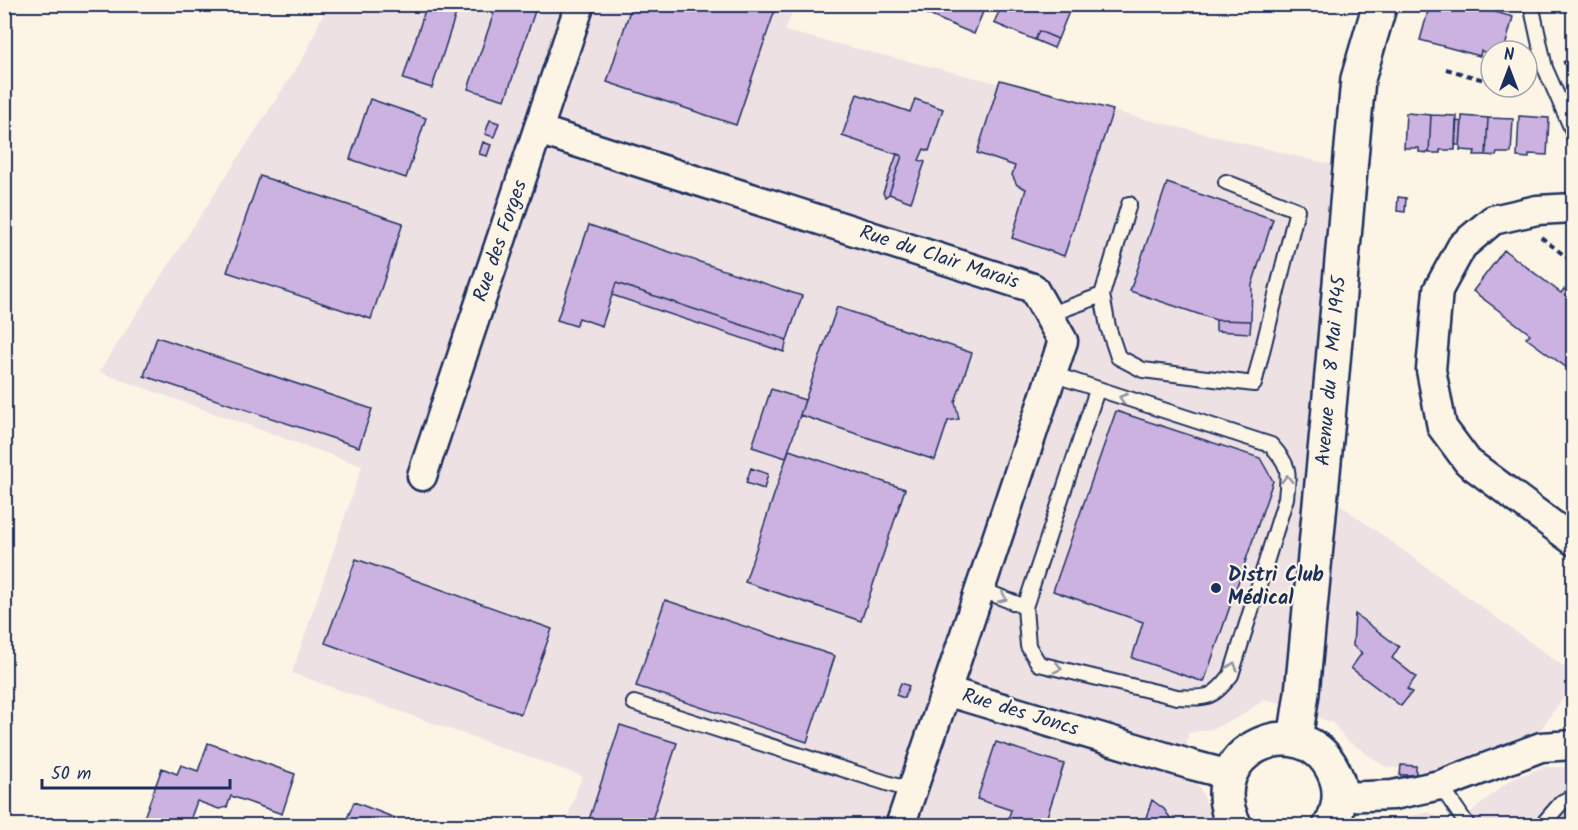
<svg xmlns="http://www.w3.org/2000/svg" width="1578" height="830" viewBox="0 0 1578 830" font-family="Kalam,sans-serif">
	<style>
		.built { fill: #eee1e4 }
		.building { fill: #ccb2e1; stroke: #1b2f5e; stroke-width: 1.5 }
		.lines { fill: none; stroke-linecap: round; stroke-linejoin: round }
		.service-casing { stroke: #1b2f5e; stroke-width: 18 }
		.minor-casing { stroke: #1b2f5e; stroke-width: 33 }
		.secondary-casing { stroke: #1b2f5e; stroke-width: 38 }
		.path { stroke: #1b2f5e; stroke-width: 4; stroke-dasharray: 6 4.5; stroke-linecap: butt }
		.service { stroke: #fcf5e5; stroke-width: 14 }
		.minor { stroke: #fcf5e5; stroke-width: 28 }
		.secondary { stroke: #fcf5e5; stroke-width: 33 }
		.oneway { stroke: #8c92a2 }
		.poi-dot { fill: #1b2f5e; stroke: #fcf5e5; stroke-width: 2 }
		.labels { text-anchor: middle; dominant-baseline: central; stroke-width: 4.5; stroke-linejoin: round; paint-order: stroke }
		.street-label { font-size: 20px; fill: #1b2f5e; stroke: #fcf5e5 }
		.poi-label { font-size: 20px; font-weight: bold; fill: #1b2f5e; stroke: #fcf5e5; text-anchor: start }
	</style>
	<rect width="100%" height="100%" fill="#fcf5e5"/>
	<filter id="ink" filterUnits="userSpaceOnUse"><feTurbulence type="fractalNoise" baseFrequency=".0167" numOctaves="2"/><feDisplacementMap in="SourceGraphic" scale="12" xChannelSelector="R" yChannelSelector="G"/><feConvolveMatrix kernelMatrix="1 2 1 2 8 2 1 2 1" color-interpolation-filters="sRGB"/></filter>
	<g filter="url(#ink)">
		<path class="built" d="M327 5H795L785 31 1333 165 1303 478 1573 673V684L1539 732 1457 760 1429 772 1386 767 1345 739 1333 723 1278 702 1264 700 1239 717 1212 729 1188 733 1184 780 1200 787 1214 825H565L582 776 292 673 362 466 99 372 306 53Z
			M1543 767H1573V825L1454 826 1510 780Z
			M1429 812 1450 825H1380L1386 821Z"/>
		<path class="building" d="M427 4H459L432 88 403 79Z
			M497 4H514L535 11 505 100 468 89Z
			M632 4H777L736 125 607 82Z
			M911 4H1002L999 13 985 7 974 34 910 7Z
			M1002 4H1072L1058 39 1039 31 1035 40 994 23Z
			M1430 4H1479L1478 7 1513 17 1504 51H1491V54L1481 51 1480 56 1420 40Z
			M1039 31 1058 39 1054 48 1035 40Z
			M1000 80 1113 110 1064 256 1012 238 1026 189 1017 185 1012 175 1015 166 977 153Z
			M857 94 910 112 915 99 943 109 929 151 924 149 919 160 925 162 911 202 889 194 902 156 842 136Z
			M370 99 426 118 406 178 350 159Z
			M1406 113 1431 115 1429 153 1419 152V148H1404Z
			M1431 115 1457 116 1455 150H1440V153H1429Z
			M1462 116 1488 118 1486 155H1474L1475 151 1460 150Z
			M1519 116 1549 118 1547 155 1529 154V158L1517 157Z
			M1488 118 1513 119 1511 153H1497L1496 156 1486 155Z
			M490 120 499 123 494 137 485 134Z
			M1456 121 1462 122 1460 145H1455Z
			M483 142 491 145 487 156 479 154Z
			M897 154 902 156 889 194 885 197 883 193Z
			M260 176 403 223 371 319 227 272Z
			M1167 183 1273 219 1252 285 1251 321 1216 320 1130 291Z
			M1398 197 1406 198 1405 212 1397 211Z
			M589 225 802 296 787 340 616 283 602 326 579 318 576 326 557 320Z
			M1504 250 1561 293 1564 289 1574 296V373L1526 338 1530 334 1473 291Z
			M616 283 787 340 784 352 612 295Z
			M837 307 972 353 955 402 959 419 948 421 935 460 800 415Z
			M1216 320 1251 321 1250 333 1216 331Z
			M157 337 372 409 359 447 144 376Z
			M771 389 805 400 786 458 752 447Z
			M1116 411 1260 458 1273 481 1204 682 1132 658 1143 622 1053 591Z
			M789 450 905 489 861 621 745 582Z
			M751 468 768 474 764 489 746 483Z
			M356 559 552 629 521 714 325 643Z
			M665 600 835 656 807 742 636 686Z
			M1355 614 1399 647 1392 658 1416 677 1407 689 1412 692 1401 706 1351 668 1362 653 1353 646Z
			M901 683 909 686 904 698 896 695Z
			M620 725 677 743 650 826H587Z
			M996 742 1064 764 1044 826H1006L1011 810 977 799Z
			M208 743 295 774 282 814 231 796 227 807 219 809 197 801 188 826H141L162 768 177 774 181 765 198 771Z
			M1401 765 1416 766V775H1400Z
			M1152 800 1164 809 1176 826H1143Z
			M354 802 395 818 392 826H344Z"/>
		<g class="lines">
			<g class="service-casing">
				<path id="service" d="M1531 4 1545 68 1574 134
					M1102 295 1108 327 1118 357 1143 370 1254 384 1297 210 1226 182
					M1048 315 1102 295 1129 204
					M1052 374 1271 445C1290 466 1289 470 1286 498L1231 675C1212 700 1207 698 1177 697L1039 664 1028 646 1025 607 1097 390
					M980 589 1025 607
					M634 703 912 791
					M1440 785 1468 826
					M1541 826 1562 802 1572 797 1574 798"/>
			</g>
			<g class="minor-casing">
				<path id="minor" d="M538 130 1033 288 1063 341 946 691
					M1574 208 1537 210 1493 220 1462 246 1438 290 1431 370 1442 427 1468 462 1574 541
					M422 476 580 4
					M1339 797 1393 795 1440 785 1541 747 1574 745
					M900 826 946 691 1192 765 1230 775"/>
			</g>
			<g class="secondary-casing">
				<path id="secondary" d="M1295 740 1302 693 1327 430 1358 79 1380 4
					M1235 826C1194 751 1307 701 1336 777 1342 792 1339 812 1330 826"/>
			</g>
			<path class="path" d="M1563 63 1574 60
				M1446 69 1491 82
				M1541 237 1574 263"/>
			<use href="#service" class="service"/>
			<use href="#minor" class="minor"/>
			<use href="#secondary" class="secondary"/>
		</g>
		<defs><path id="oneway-chevron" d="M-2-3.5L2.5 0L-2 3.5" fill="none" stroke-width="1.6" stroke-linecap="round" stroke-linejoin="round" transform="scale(1.5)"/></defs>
		<g class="oneway">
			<use href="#oneway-chevron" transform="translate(1123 398) rotate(-162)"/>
			<use href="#oneway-chevron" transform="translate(1287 479) rotate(-90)"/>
			<use href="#oneway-chevron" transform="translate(1003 598) rotate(23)"/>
			<use href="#oneway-chevron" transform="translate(1233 666) rotate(-72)"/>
			<use href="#oneway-chevron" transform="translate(1058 668) rotate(14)"/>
		</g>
	</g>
	<circle class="poi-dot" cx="1216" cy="588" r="6"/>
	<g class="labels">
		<g class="street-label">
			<text transform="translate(501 241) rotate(-71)">Rue des Forges</text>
			<text transform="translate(939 258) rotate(18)">Rue du Clair Marais</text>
			<text transform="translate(1332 371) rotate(-85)">Avenue du 8 Mai 1945</text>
			<text transform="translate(1020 713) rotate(17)">Rue des Joncs</text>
		</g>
		<g class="poi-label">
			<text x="1228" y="576">Distri Club<tspan x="1228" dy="23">Médical</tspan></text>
		</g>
	</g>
	<rect width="1578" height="830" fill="none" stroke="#fcf5e5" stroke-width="24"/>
	<rect x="12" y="12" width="1554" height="806" fill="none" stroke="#1b2f5e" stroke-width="2" filter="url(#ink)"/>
	<g transform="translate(1509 69)"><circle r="28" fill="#fcf5e5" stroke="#a2a6af" stroke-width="1.5"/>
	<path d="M0-4.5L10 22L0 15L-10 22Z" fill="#1b2f5e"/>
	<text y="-9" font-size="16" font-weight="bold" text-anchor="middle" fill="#1b2f5e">N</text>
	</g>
	<path d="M42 779v9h188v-9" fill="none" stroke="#1b2f5e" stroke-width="3"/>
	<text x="51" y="779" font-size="18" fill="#1b2f5e" stroke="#fcf5e5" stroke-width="4.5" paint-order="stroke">50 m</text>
</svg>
